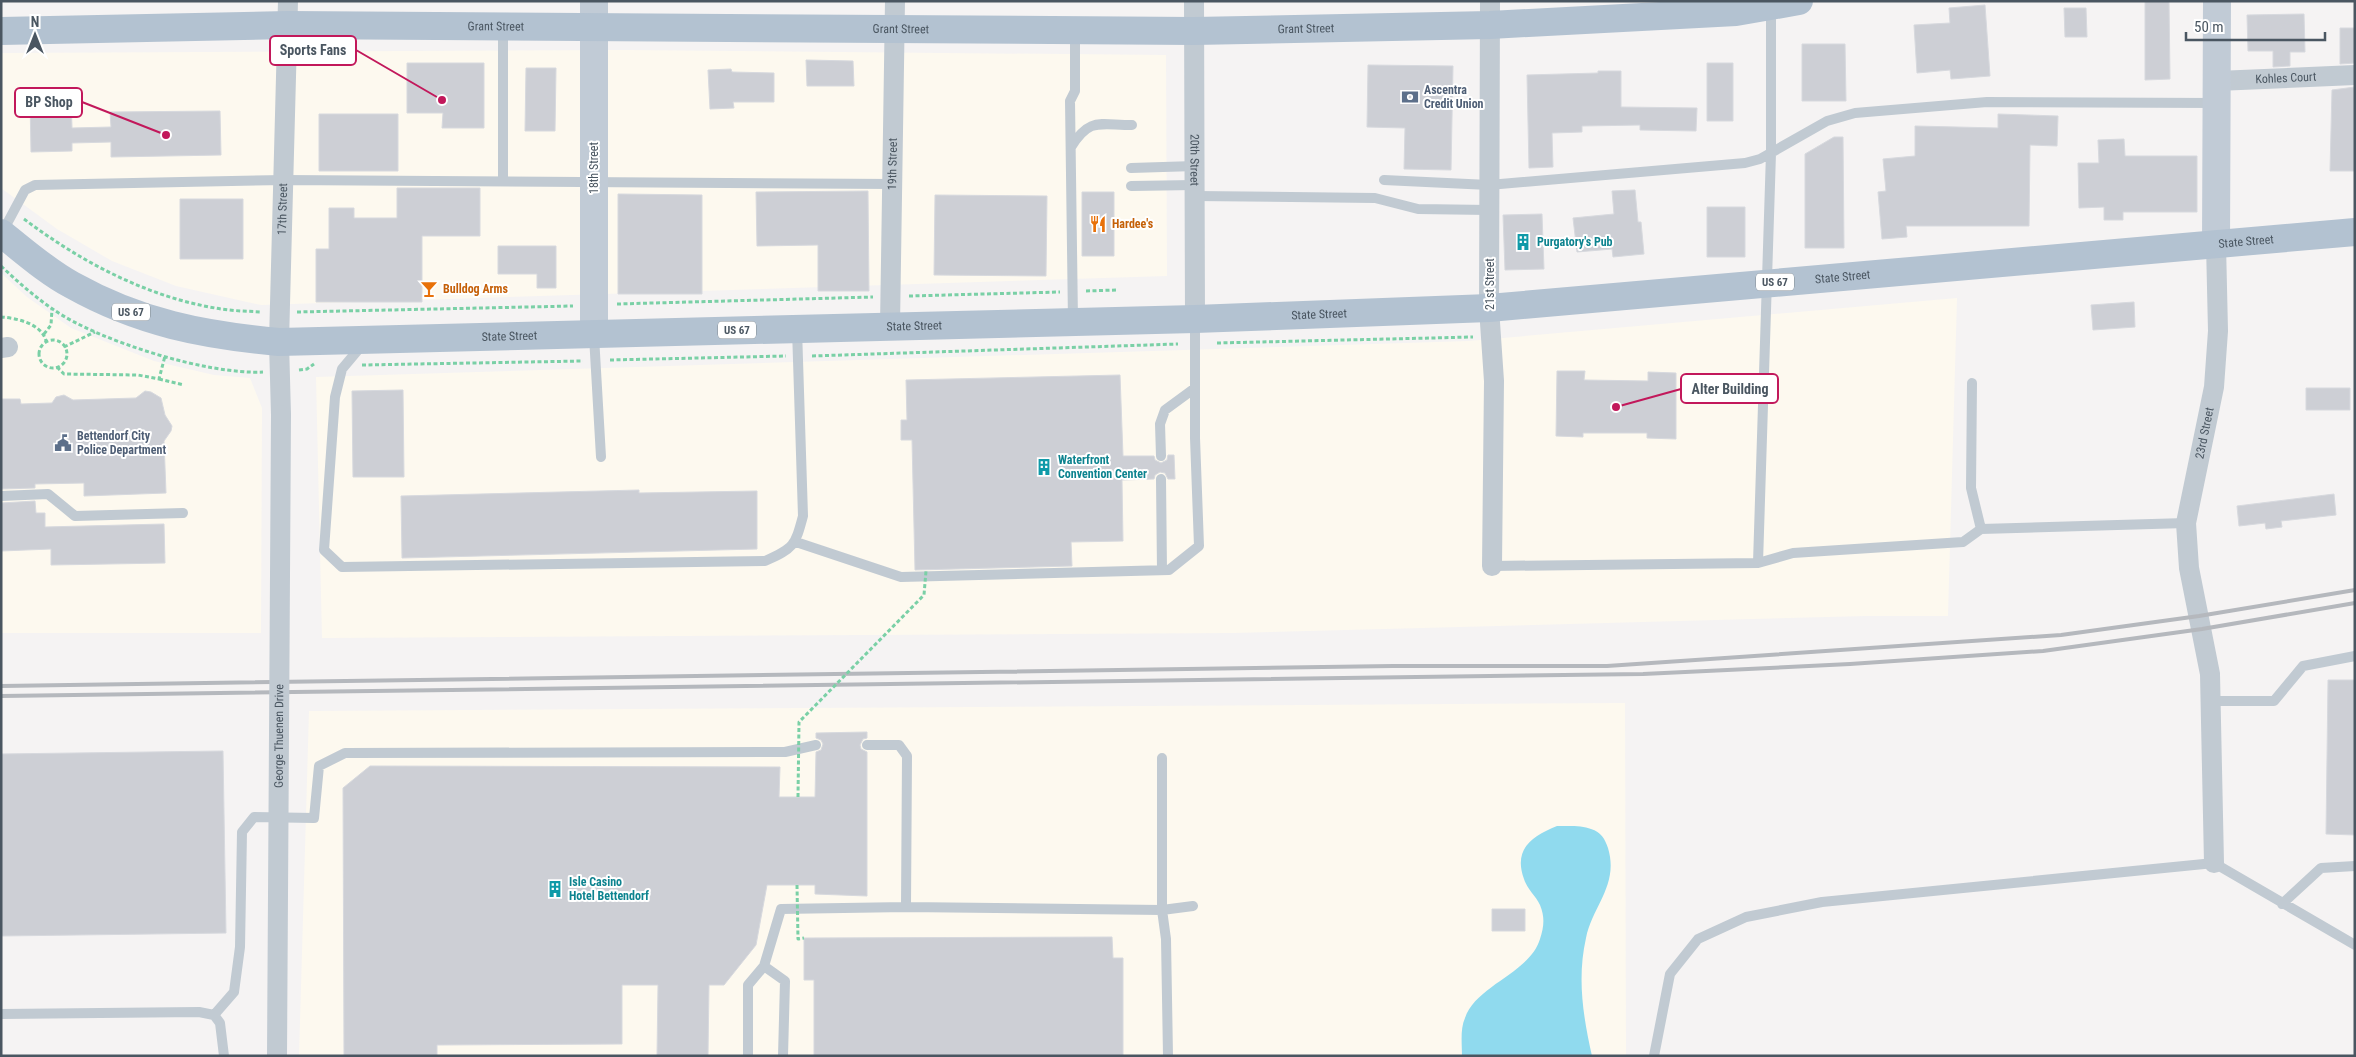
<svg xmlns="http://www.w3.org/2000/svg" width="2356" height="1057" viewBox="0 0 2356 1057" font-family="'Roboto Condensed',sans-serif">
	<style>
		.commercial { fill: #fdf9ef }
		.water { fill: #90daee }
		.building { fill: #cdcfd5; stroke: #d7d9de }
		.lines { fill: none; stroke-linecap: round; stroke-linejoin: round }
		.path { stroke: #7ad0a6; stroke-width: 3; stroke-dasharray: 4 2.5; stroke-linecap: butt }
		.lane { stroke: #c1cad2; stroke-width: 10 }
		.street { stroke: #c1cad2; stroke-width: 20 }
		.secondary { stroke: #c1cbd6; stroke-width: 28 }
		.primary { stroke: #b3c2d1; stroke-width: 28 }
		.rail { stroke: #b5b8bd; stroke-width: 4 }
		.path-bridge { stroke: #7ad0a6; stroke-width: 3; stroke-dasharray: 4 2.5; stroke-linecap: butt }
		.street-bridge { stroke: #c1cad2; stroke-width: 20 }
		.labels { text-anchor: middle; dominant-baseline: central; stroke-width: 4; stroke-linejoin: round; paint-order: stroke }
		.shield { fill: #fff; stroke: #808990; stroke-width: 1 }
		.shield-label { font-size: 11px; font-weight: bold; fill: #4a5661 }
		.street-label { font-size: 12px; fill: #4a5661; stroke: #fff }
		.service-label { font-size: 12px; font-weight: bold; fill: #4e5e75; stroke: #fff; text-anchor: start }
		.food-label { font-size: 12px; font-weight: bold; fill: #c56008; stroke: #fff; text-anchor: start }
		.culture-label { font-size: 12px; font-weight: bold; fill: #0d838f; stroke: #fff; text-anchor: start }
		.leader { fill: none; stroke: #c2185b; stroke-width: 2 }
		.callout-dot { fill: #c2185b; stroke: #fff; stroke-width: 2 }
		.callout { fill: #fff; stroke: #c2185b; stroke-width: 2 }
		.callout-label { font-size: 14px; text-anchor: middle; font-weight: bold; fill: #4a5661 }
	</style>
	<rect width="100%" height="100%" fill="#f5f3f3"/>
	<path class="commercial" d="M625 50 1166 55 1167 276 261 305 176 286 112 261 57 229 1 188V53Z
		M1 273 27 297 71 328 154 361 214 375 250 378 262 408 261 633H1Z
		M1957 298 1948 616H1866L1233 633 322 638 316 377 1468 341Z
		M1625 703 1626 1056H299L309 711Z"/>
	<path class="water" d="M1557 826C1567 826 1582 825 1591 829 1601 832 1605 839 1608 848 1619 885 1593 905 1586 938 1577 978 1583 1016 1592 1056H1462C1462 1044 1460 1029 1465 1018 1476 985 1530 973 1540 939 1544 927 1545 917 1540 905 1536 896 1527 889 1524 879 1513 849 1532 836 1557 826Z"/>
	<path class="building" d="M2145 1H2169L2170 79 2145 80Z
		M1985 5 1990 76 1951 79 1950 70 1917 73 1914 25 1950 23 1949 8Z
		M2064 8H2086L2087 37H2065Z
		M2304 14 2305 52H2290V66L2273 67V51H2248L2247 15Z
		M2340 28H2355V63L2340 64Z
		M1802 44H1845L1846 101H1802Z
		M806 60 853 61 854 86H807Z
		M407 63H484V128H442L443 113H407Z
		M1707 63H1733V121H1707Z
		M1368 65 1453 66 1451 170 1404 169 1405 128 1367 127Z
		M526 68H556L555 131H525Z
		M731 69 732 72 774 73V102H733L734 108 710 109 708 70Z
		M1598 71H1621V107L1697 108 1696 131 1640 130V125L1582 126V132L1552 133 1553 167 1529 168 1527 75 1598 73Z
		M2355 87V171H2330L2332 90Z
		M71 98 72 128 111 127 110 112 220 111 221 155 111 157V142L72 143V151L31 152 30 99Z
		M319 114H398V171H319Z
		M1998 114 2058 116 2057 146 2030 145 2029 226H1906L1907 237 1882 239 1878 192 1886 191 1883 159 1915 156V126L1998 128Z
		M1834 137H1843L1844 248H1805V154Z
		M2124 139 2125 156H2197V212H2123V220H2104V207L2079 208 2078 163H2099L2098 140Z
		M397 188H480V236H422V302H316V249H329V208H354V218H397Z
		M1635 190 1638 222H1641L1644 254 1613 257 1612 249 1577 252 1573 218 1614 214 1612 191Z
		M868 191 869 291H818V245L757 246 756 192Z
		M1082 192H1114V256H1082Z
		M618 194 702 195V294H618Z
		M935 195 1047 196 1046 276 934 275Z
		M180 199H243V259H180Z
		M1707 207H1745V257H1707Z
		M1542 214 1544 269 1505 270 1503 215Z
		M498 246H556V288H537V274H498Z
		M2134 302 2135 327 2093 330 2091 305Z
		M1557 371H1585L1584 380 1648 381V372L1676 373V439L1647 438V433H1583V437L1556 436Z
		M1120 375 1123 456H1154L1155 460 1161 463 1167 460 1168 455H1174L1175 479H1168L1165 473 1160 472 1155 475 1154 479 1122 480 1123 541 1071 542 1072 566 915 570 912 440H901V420H907L906 380Z
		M2306 388H2350V410H2306Z
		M403 390 404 477H353L352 391Z
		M145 391 151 392 161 398 165 415 172 426 171 431 164 441 166 493 84 496V483L35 484V488L1 489V399H20L21 404 52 403 56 397 64 395 73 400 136 398Z
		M639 490V493L757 491V549L402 558 401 496Z
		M2334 494 2336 515 2281 521 2282 527 2266 529 2265 523 2239 526 2237 506Z
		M35 501 36 513H45V527L164 524 165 563 51 565V549L1 551V503Z
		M2328 680H2355V835L2326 834Z
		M867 732V738L863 739 860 745 861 749 867 752V896L815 894V885H767L756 945 724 985H709L708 1056H657L658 985H622V1044L437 1045V1056H344L343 788 370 766 780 767 779 797H815L816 752 821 750 823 744 821 740 816 738V733Z
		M223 751 226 933 1 936V754Z
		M1492 909H1525V931H1492Z
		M1112 937 1113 958H1123V1056H814V980H804V938Z"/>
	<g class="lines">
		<path class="path" d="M24 219C80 261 145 296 215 308 230 311 246 311 261 312
			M1 266C18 282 35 297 54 310 99 341 208 375 263 372
			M1086 291 1116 290
			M909 296 1060 292
			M617 304 873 297
			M297 312 573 306
			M1 317C17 318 42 324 46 341
			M44 334 51 325 52 309
			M39 354a14 14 0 1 1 28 0a14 14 0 1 1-28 0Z
			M1217 343 1473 337
			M64 347 95 332
			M812 356 1178 344
			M610 360 786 356
			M362 365 583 361
			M57 367 64 374 138 375 159 379 165 356
			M299 370 307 369 314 364
			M159 379 184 385"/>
		<path class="lane" d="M503 27V181
			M1071 147C1090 117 1099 125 1132 125
			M1131 168 1195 166
			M1384 180 1489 185 1745 163 1760 159 1827 121 1855 113 1987 102 2215 103
			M1131 186 1195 185
			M1195 196 1375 198 1418 209 1489 210
			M2 233 25 190 35 185 284 180 894 184
			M1073 321 1070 101 1075 91V32
			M594 336 601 457
			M363 344 342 369 335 397 324 550 342 567 765 561C794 548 795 546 803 516L797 329
			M1972 383 1971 488 1981 529
			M1161 456 1160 424 1165 410 1195 388
			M1161 479 1162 570
			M1 496 48 494 75 516 183 513
			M796 542 901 577 1169 570 1199 546 1195 438V319
			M1758 563 1793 553 1963 542 1981 529 2186 523
			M1492 566 1758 563 1771 153V8
			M2211 701H2274L2303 666 2355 656
			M867 745H899L907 756 906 907
			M1162 758V910L1193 906
			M2282 904 2321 868 2355 866
			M764 966 785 981 783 1056
			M1 1014 199 1012 214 1015 220 1023 224 1056
			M214 1015 234 992 240 947 242 832 254 817 314 818 319 766 345 753 785 752 816 745
			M748 1056V985L764 966 781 909 906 907 1162 910 1166 939 1168 1056
			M1654 1056 1670 974 1698 939 1746 917 1822 902 2214 863 2355 945"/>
		<g class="street">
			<path id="s1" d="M1194 1 1195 319"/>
			<path d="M1490 1 1489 308 1494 381 1492 566"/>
			<path id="s2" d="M2217 81 2355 75"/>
			<path id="s3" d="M890 326 895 1"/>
			<path d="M1 348 8 347"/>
			<path id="s4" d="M281 415 279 342 288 1"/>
			<path id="s5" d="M2214 863 2210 674 2189 568 2186 523 2214 387 2218 331 2216 244"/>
		</g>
		<path class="secondary" d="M594 1V334
			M2216 244 2217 1"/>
		<g class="primary">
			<path id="s6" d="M1 31 288 25 1194 31 1490 25 1736 12 1799 1"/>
			<path id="s7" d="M1 233C24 251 46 271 72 285 140 323 203 335 279 342L1195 319 1489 308 2355 232"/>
		</g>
		<path class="rail" d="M1 686 1393 666H1607L2061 635 2199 616 2355 590
			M1 696 1643 674 1850 664 2043 651 2202 629 2355 603"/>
		<path class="path-bridge" d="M798 797 799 722 924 595 926 571
			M797 885 798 939 804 938"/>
		<path class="street-bridge" id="s8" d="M277 1056 281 415"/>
	</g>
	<defs>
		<g id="bank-bare" transform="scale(1.35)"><path d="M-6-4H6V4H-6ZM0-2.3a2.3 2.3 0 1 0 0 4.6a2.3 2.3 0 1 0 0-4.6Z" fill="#5c6f8a" stroke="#fff" stroke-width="2.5" paint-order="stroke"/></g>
		<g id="restaurant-bare" transform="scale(1.35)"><path d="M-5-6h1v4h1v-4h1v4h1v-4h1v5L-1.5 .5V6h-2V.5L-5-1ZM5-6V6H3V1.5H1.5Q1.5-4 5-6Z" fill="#e8710a" stroke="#fff" stroke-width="2.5" paint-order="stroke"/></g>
		<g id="building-bare" transform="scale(1.35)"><path d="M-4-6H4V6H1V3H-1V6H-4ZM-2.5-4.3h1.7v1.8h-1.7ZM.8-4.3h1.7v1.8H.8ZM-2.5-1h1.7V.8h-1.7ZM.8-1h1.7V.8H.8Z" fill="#0f9aa8" stroke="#fff" stroke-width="2.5" paint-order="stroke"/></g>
		<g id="bar-bare" transform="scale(1.35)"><path d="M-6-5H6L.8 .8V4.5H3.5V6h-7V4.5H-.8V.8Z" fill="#e8710a" stroke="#fff" stroke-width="2.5" paint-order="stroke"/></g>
		<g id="civic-bare" transform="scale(1.35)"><path d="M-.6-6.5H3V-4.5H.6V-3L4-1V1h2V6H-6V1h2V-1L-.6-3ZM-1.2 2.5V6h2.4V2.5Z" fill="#5c6f8a" stroke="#fff" stroke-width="2.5" paint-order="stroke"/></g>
	</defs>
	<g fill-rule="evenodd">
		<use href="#bank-bare" x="1410" y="97"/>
		<use href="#restaurant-bare" x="1098" y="224"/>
		<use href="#building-bare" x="1523" y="242"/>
		<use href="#bar-bare" x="429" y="289"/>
		<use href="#civic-bare" x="63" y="443"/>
		<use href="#building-bare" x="1044" y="467"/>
		<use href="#building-bare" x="555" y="889"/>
	</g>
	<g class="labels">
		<g class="shield">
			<rect x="1756" y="273.5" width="38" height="17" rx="4"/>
			<rect x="112" y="303.5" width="38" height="17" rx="4"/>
			<rect x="718" y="321.5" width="38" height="17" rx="4"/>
		</g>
		<g class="shield-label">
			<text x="1775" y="282">US 67</text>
			<text x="131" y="312">US 67</text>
			<text x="737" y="330">US 67</text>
		</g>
		<g class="street-label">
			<text stroke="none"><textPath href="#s6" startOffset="495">Grant Street</textPath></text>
			<text stroke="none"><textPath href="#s6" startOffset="900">Grant Street</textPath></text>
			<text stroke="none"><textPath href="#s6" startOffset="1305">Grant Street</textPath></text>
			<text stroke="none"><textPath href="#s2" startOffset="69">Kohles Court</textPath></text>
			<text stroke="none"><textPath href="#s1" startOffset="159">20th Street</textPath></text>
			<text stroke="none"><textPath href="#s3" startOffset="162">19th Street</textPath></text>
			<text transform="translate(594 168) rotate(-90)">18th Street</text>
			<text stroke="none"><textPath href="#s4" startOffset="206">17th Street</textPath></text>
			<text stroke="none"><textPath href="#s7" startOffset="2275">State Street</textPath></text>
			<text stroke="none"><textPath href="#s7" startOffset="1870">State Street</textPath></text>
			<text transform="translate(1490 284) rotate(-90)">21st Street</text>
			<text stroke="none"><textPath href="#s7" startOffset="1345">State Street</textPath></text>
			<text stroke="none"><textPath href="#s7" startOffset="940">State Street</textPath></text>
			<text stroke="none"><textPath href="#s7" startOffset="535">State Street</textPath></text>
			<text stroke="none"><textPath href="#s5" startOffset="434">23rd Street</textPath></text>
			<text stroke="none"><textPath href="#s8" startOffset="320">George Thuenen Drive</textPath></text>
		</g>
		<g class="service-label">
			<text x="1424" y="90">Ascentra<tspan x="1424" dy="14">Credit Union</tspan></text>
			<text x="77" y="436">Bettendorf City<tspan x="77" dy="14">Police Department</tspan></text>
		</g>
		<g class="food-label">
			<text x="1112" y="224">Hardee's</text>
			<text x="443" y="289">Bulldog Arms</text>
		</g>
		<g class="culture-label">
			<text x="1537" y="242">Purgatory's Pub</text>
			<text x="1058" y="460">Waterfront<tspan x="1058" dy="14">Convention Center</tspan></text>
			<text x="569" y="882">Isle Casino<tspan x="569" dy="14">Hotel Bettendorf</tspan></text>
		</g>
	</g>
	<path class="leader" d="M442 100L356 50M166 135L82 102M1616 407L1681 389"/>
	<g class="callout-dot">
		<circle cx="442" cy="100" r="5"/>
		<circle cx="166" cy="135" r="5"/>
		<circle cx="1616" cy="407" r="5"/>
	</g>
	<g class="callout">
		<rect x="270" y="36" width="86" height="29" rx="5"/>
		<rect x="15" y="88" width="67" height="29" rx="5"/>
		<rect x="1681" y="374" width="97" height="29" rx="5"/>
	</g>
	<g class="callout-label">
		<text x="313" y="55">Sports Fans</text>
		<text x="49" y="107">BP Shop</text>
		<text x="1730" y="394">Alter Building</text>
	</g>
	<rect width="2356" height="1057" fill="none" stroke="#4a5661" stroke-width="5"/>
	<g transform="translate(35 35)" stroke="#ffffff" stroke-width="4" paint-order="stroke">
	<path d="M0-4L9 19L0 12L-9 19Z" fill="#4a5661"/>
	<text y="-8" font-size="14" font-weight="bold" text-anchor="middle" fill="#4a5661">N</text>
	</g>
	<path d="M2186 32v8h139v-8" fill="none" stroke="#4a5661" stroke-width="2.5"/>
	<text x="2194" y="32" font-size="15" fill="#4a5661" stroke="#ffffff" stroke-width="4" paint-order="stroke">50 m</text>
</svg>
